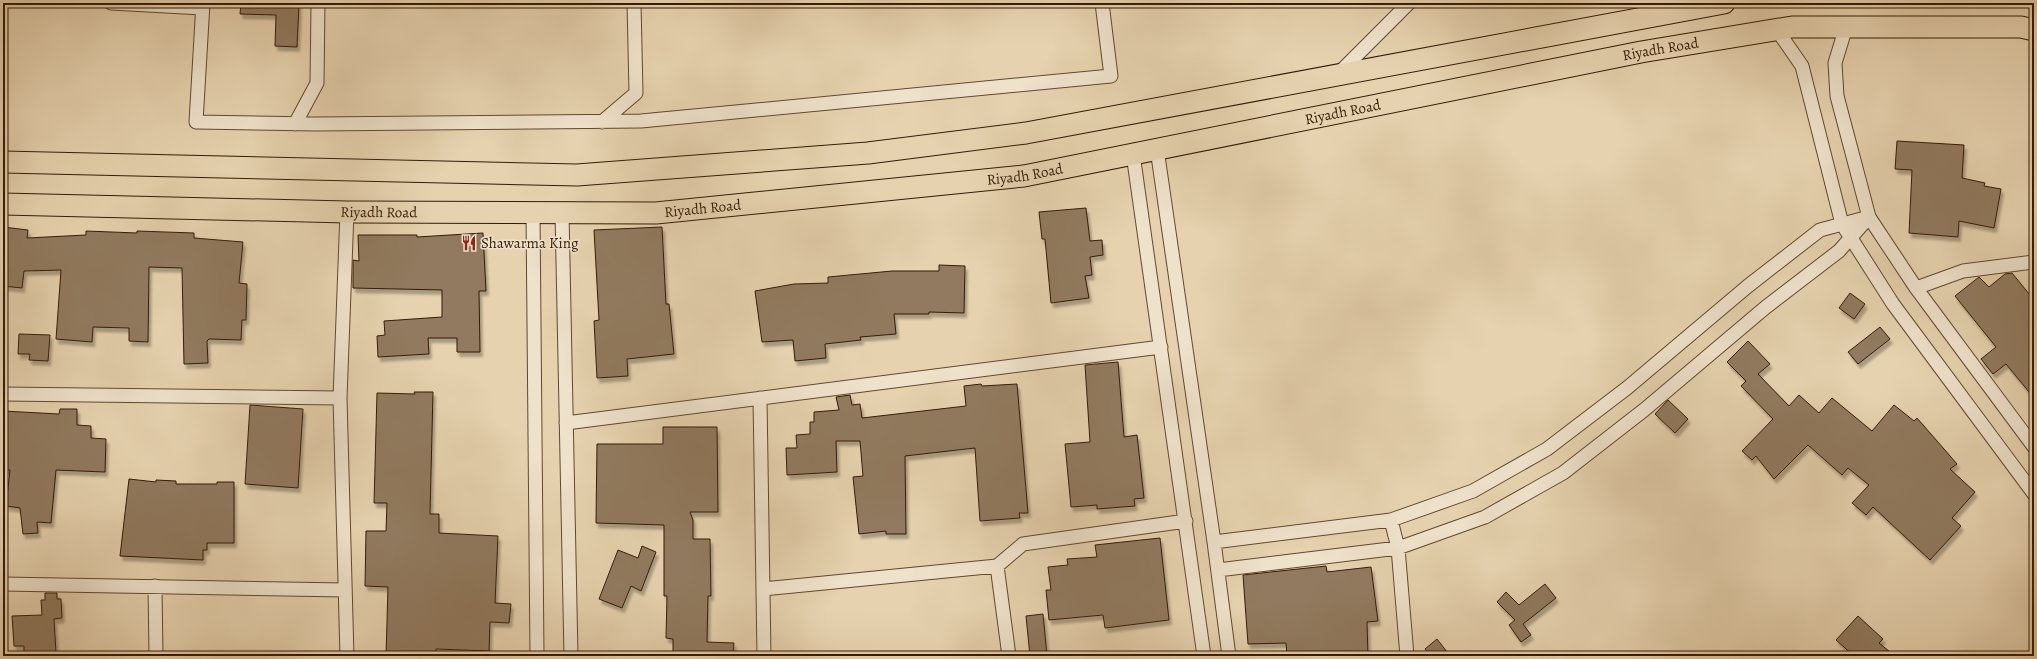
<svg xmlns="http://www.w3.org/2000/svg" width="2037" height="659" viewBox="0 0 2037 659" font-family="Alegreya,serif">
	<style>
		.building { fill: #917a5e; stroke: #351a06; filter: url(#shadow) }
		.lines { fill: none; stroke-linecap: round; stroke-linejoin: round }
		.street-casing { stroke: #614830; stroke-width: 15 }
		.primary-casing { stroke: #351a06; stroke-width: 23 }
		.street { stroke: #efe2cb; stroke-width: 13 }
		.primary { stroke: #e6d2af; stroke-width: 21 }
		.labels { text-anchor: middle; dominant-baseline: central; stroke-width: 3; stroke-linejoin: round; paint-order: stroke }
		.street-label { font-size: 15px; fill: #351a06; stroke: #efe2cb }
		.poi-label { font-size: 15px; fill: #351a06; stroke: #efe2cb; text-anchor: start }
	</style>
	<defs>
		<filter id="shadow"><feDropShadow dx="2.5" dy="4.5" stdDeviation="1" flood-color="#0004"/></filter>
	</defs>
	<rect width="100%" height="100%" fill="#e6d2af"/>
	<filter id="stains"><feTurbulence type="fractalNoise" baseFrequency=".005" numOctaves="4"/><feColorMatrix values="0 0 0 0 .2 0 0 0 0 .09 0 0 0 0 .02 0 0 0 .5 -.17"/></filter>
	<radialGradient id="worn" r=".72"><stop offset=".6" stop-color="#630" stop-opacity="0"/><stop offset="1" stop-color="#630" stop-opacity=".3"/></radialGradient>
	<path class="building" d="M241 3H299L297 47 275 46 276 15 240 14Z
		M1897 141 1964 145 1962 178 1985 183 1984 186 2001 189 1994 228 1959 221 1958 237 1909 233 1912 170 1895 169Z
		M1086 208 1090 241 1102 240 1103 255 1090 257 1092 275 1085 276 1089 298 1051 303 1045 239H1042L1039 212Z
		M3 227 28 230 27 238 86 235V231L137 233V231L194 233V238L243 242 239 283 247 284 246 320H242L241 340 209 339 207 341 208 363 184 364 182 268 149 267 148 342 129 341V328L93 327 92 342 56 339 61 270 24 271 22 288 3 286Z
		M662 227 666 304H669L674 354 627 359 628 376 597 378 594 321 599 320 594 230Z
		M483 233 486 291H479L480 352H457V338H428L429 354 378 357 377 336 385 335 384 321 442 317V290L353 288V260L359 261 358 235H417V237Z
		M939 265 965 266 964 313 929 312V314H894L896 334 860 337 861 340 825 344 826 358 795 361 793 340 762 342 755 291 794 284 828 283V277L892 271H939Z
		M2012 273 2034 300V398L2006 364 1993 374 1981 359 1996 347 1955 296 1979 277 1989 287 2005 274Z
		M1850 293 1865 304 1854 319 1839 308Z
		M1880 327 1890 339 1858 364 1848 352Z
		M19 334 50 335 48 361 29 360 30 354H18Z
		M1748 341 1770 364 1758 374 1789 406 1799 395 1819 413 1832 398 1872 431 1894 405 1914 421 1917 418 1957 464 1950 469 1975 492 1952 518 1961 526 1930 560 1873 507 1866 515 1852 503 1869 485 1848 468 1842 475 1808 445 1774 479 1756 456 1752 460 1742 451 1773 419 1741 386 1746 381 1727 362Z
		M1118 362 1124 437 1137 435 1144 498 1134 499 1135 506 1097 509V505L1071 507 1065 444 1090 442 1085 365Z
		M981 384 982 386 1017 384 1028 513H1019L1020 518 980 521 975 448 905 456 906 534H886V531L859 534 853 477 863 476 860 441H836L837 472 787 475 786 448H797L796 435 810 434V422H814V412L839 410 836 397 850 395 852 405 860 404 862 418 966 406 964 386Z
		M414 392H433L430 514H439V533L498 536 495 603 511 604 509 623 490 622 489 651 436 649V656H386L388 587 365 586 366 531H386L387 503H374L377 393 415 394Z
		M1668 400 1688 419 1675 433 1655 414Z
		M250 405 303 409 298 488 245 484Z
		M60 409H77V425L91 426V438L106 439 105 472 56 470 51 523 37 522 38 533 23 534 20 508 6 506 10 470 3 469V411L59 414Z
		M663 427H717L718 512H690L693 520V539H710L711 596H708L707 642 734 643 733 655 673 656V639L666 638 667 596H664V525L596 523 597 444H663Z
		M129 479 156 482V480L176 481V484H217V482H234V543H207V550H203V560L120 556Z
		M1160 538 1169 620 1105 628 1103 615 1049 620 1046 590H1051L1048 567 1068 565 1067 559 1097 557 1095 545Z
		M642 546 656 552 641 591 631 586 622 608 599 599 618 550 638 558Z
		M1326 566 1327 572 1371 567 1378 621 1367 622 1368 656H1287L1286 643 1248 644 1243 575Z
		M1545 584 1556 598 1523 624 1531 635 1521 642 1509 625 1515 620 1497 602 1506 592 1519 605Z
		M45 593H57V599H61L62 618 54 619 56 653 24 654V646H14L12 616 42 615 41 600H45Z
		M1043 614 1047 656H1030L1026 616Z
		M1858 616 1883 639 1879 643 1895 656H1854L1836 640Z
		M1437 639 1450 656H1431L1425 649Z"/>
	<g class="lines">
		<g class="street-casing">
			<path id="street" d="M111 3 202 8
				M203 3 196 122 316 124 641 121 1111 76 1102 3
				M1846 27 1835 63 1837 96 1869 217 1916 288 2034 447
				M1777 30 1802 66 1842 224 1893 304 2034 494
				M1338 74 1409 3
				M602 122 636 93 634 3
				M295 124 317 83 318 3
				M1157 149 1214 542 1229 656
				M1133 154 1204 656
				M347 212 340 398 347 656
				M533 212 537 656
				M562 212 571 656
				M1916 288 1963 271 2034 262
				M3 394 340 398
				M760 398 764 656
				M566 423 1161 347
				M1391 520 1398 548 1407 656
				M1214 542 1391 520 1473 491 1547 449 1627 388 1748 286 1820 230 1869 217
				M997 566 1023 544 1186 521
				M1218 570 1398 548 1485 517 1563 473 1644 410 1766 307 1839 251 1869 217
				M3 584 345 590
				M155 586 156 656
				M763 589 997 566 1009 656"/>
		</g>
		<g class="primary-casing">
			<g id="primary">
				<path d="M3 162 577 175 868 153 1026 133 1724 3"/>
				<path id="s1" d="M3 204 347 212 656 213 1024 176 1641 52 1792 27H2021L2034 30"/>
			</g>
		</g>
		<use href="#street" class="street"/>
		<use href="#primary" class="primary"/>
	</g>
	<defs>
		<g id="restaurant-bare" transform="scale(1.2)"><path d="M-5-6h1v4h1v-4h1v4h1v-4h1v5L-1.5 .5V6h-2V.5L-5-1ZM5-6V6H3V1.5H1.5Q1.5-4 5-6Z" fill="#8f2418" stroke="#efe2cb" stroke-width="2.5" paint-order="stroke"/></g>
	</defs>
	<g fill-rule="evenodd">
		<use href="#restaurant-bare" x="469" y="243"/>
	</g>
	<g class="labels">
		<g class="street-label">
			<text stroke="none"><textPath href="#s1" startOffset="1672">Riyadh Road</textPath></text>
			<text stroke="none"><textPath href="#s1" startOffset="1348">Riyadh Road</textPath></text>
			<text stroke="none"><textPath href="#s1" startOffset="1024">Riyadh Road</textPath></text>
			<text stroke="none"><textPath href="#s1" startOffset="700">Riyadh Road</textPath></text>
			<text stroke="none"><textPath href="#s1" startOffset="376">Riyadh Road</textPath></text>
		</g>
		<g class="poi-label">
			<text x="481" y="243">Shawarma King</text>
		</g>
	</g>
	<rect width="2037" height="659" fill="none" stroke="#e6d2af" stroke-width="16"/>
	<rect x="4" y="4" width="2029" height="651" fill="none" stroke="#351a06" stroke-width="2"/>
	<rect x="8" y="8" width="2021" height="643" fill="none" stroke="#351a06"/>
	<rect width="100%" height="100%" filter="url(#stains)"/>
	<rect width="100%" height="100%" fill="url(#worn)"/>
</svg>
